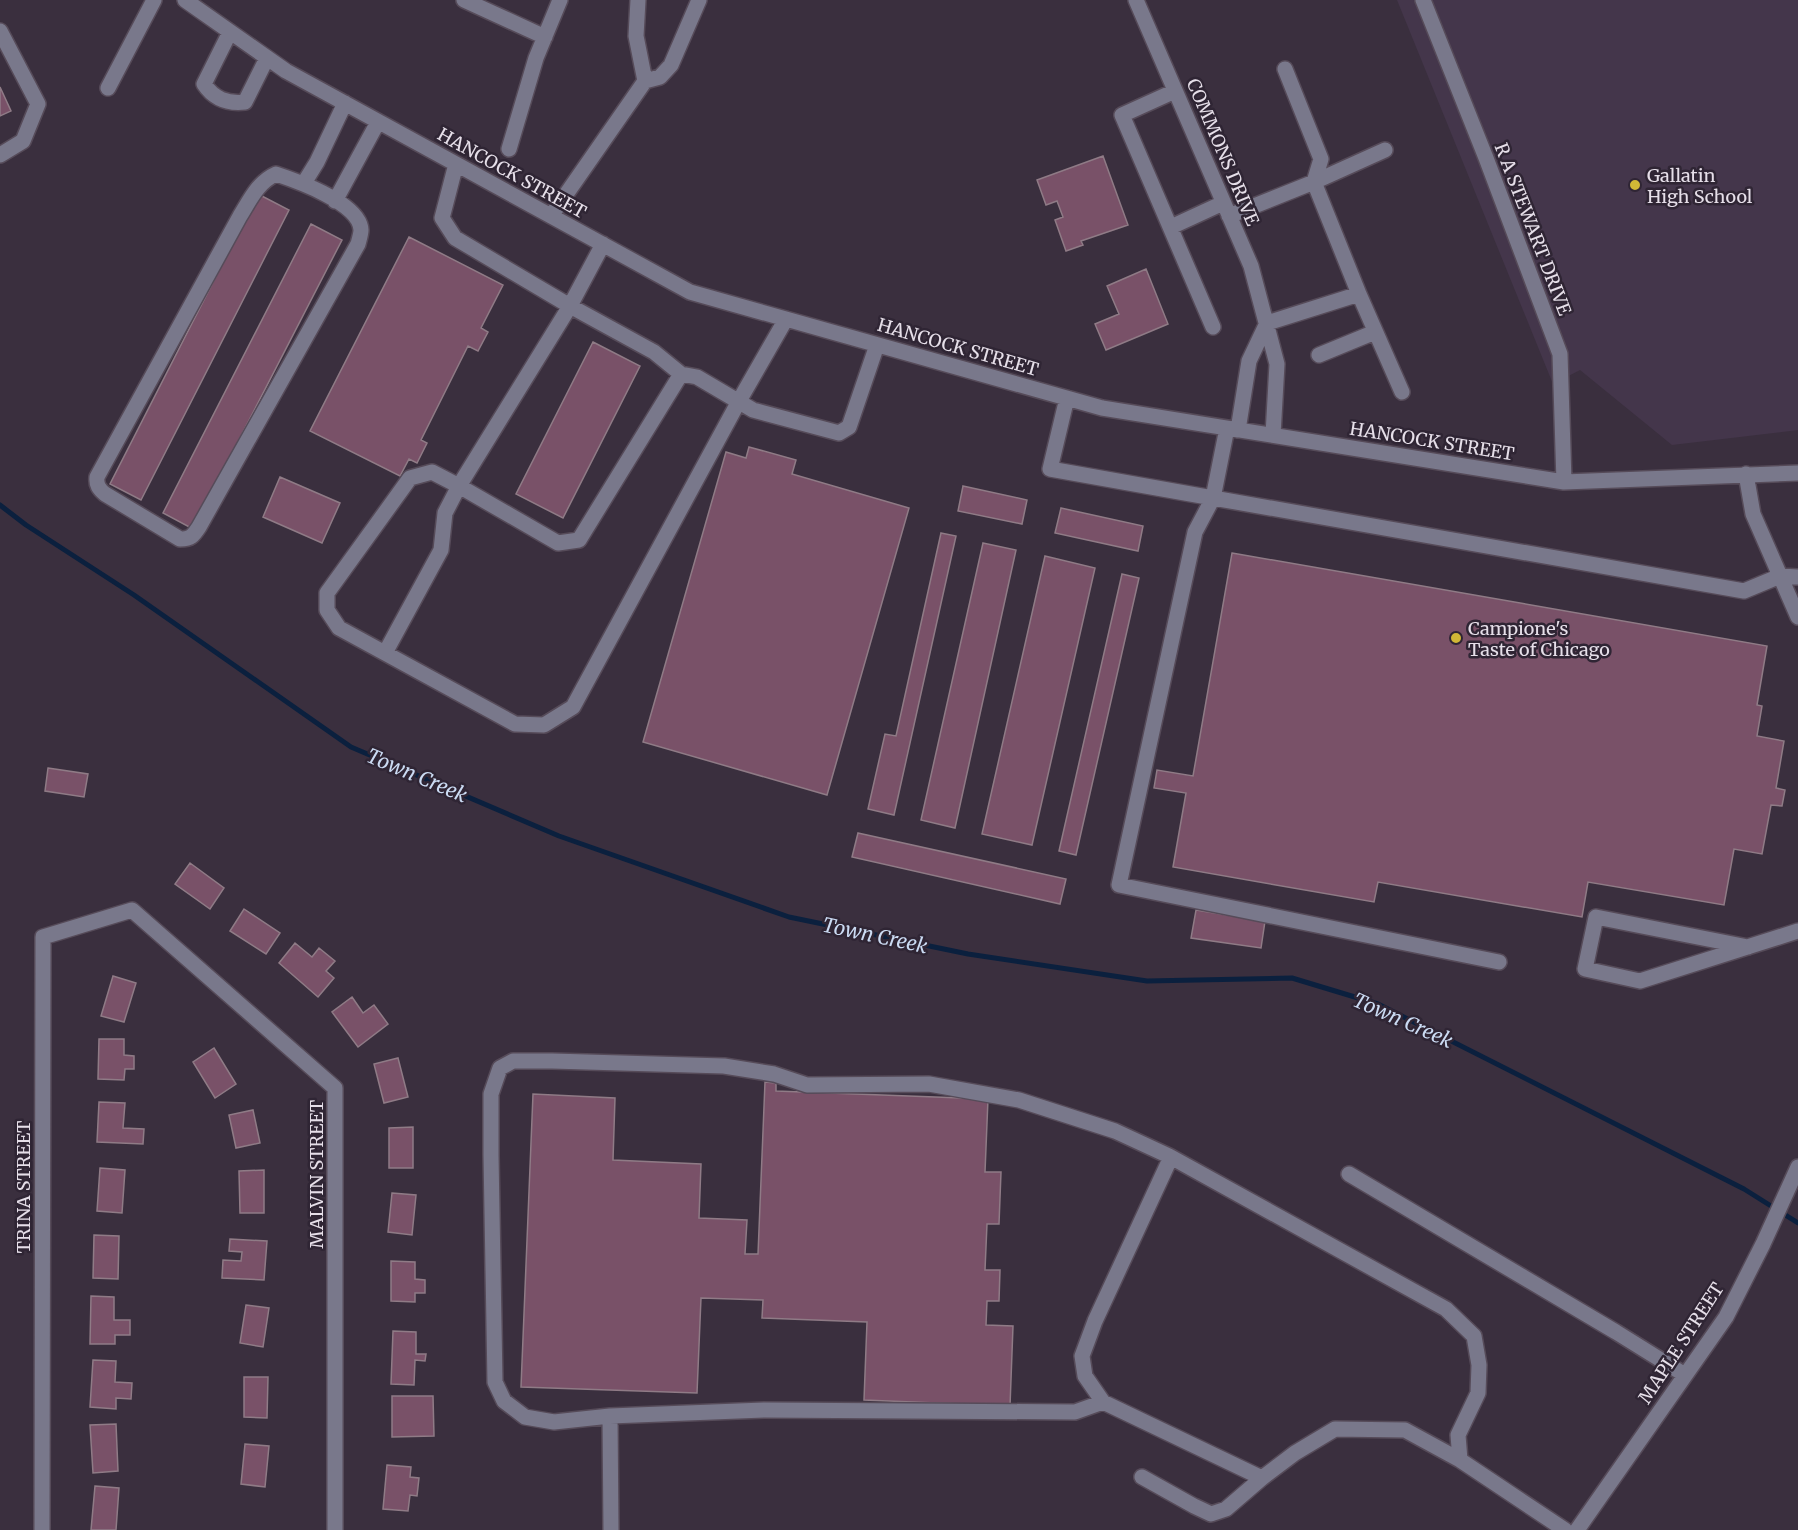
<svg xmlns="http://www.w3.org/2000/svg" width="1798" height="1530" viewBox="0 0 1798 1530" font-family="Merriweather,serif">
	<style>
		.built { fill: #44364b }
		.lines { fill: none; stroke-linecap: round; stroke-linejoin: round }
		.stream { stroke: #0b203e; stroke-width: 5 }
		.building { fill: #795168; stroke: #8f7b86; stroke-width: 1.5 }
		.minor-casing { stroke: #564b59; stroke-width: 18 }
		.minor { stroke: #79788b; stroke-width: 15 }
		.poi-dot { fill: #d1b736; stroke: #2f2534; stroke-width: 2 }
		.labels { text-anchor: middle; dominant-baseline: central; stroke-width: 5; stroke-linejoin: round; paint-order: stroke }
		.street-label { font-size: 18px; fill: #e6dfe9; stroke: #2f2534 }
		.poi-label { font-size: 18px; fill: #e6dfe9; stroke: #2f2534; text-anchor: start }
		.water-label { font-size: 20px; font-style: italic; fill: #cbdbf3; stroke: #2f2534 }
	</style>
	<rect width="100%" height="100%" fill="#3a2f3e"/>
	<path class="built" d="M1397 0H1798V430L1672 445 1580 370 1553 384Z"/>
	<g class="lines">
		<path class="stream" d="M0 505 26 525 134 595 351 747 559 836 789 917 968 954 1147 981 1292 978 1378 1004 1744 1189 1798 1223"/>
	</g>
	<path class="building" d="M0 87 11 111 0 116Z
		M1103 156 1128 225 1081 241 1083 245 1066 251 1055 220 1063 217 1057 201 1046 205 1037 180Z
		M258 194 289 210 141 500 110 484Z
		M311 224 342 240 193 529 163 513Z
		M409 237 503 285 481 328 488 332 478 351 468 346 421 440 427 443 417 463 409 459 400 476 310 431Z
		M1146 269 1168 324 1106 350 1095 324 1119 314 1107 286Z
		M593 342 640 366 563 518 516 494Z
		M749 447 796 460 792 474 909 508 827 795 643 742 726 452 746 458Z
		M280 477 340 503 322 543 263 517Z
		M963 486 1027 500 1022 524 958 511Z
		M1061 508 1143 526 1138 551 1055 533Z
		M941 533 956 536 894 815 868 809 885 734 896 736Z
		M983 543 1016 550 955 828 921 820Z
		M1232 553 1767 646 1757 705 1762 706 1757 736 1784 741 1776 788 1785 790 1782 806 1771 805 1762 854 1734 849 1724 905 1588 882 1582 917 1378 882 1374 902 1173 867 1186 793 1154 788 1157 770 1193 776Z
		M1045 556 1095 568 1032 845 982 834Z
		M1122 574 1139 578 1076 855 1059 851Z
		M48 768 88 774 84 797 45 791Z
		M858 833 1066 879 1060 904 852 857Z
		M190 863 224 888 210 909 175 884Z
		M244 909 280 933 266 954 230 931Z
		M1196 910 1265 921 1261 948 1191 938Z
		M295 943 312 957 319 948 335 961 326 971 334 978 318 997 279 963Z
		M113 976 136 983 124 1022 101 1016Z
		M352 997 363 1013 374 1005 388 1024 358 1047 332 1012Z
		M99 1039H124V1055L134 1056V1069H125L124 1080 98 1079Z
		M214 1048 236 1084 215 1098 193 1062Z
		M398 1058 408 1097 384 1103 374 1064Z
		M765 1082 776 1083V1091L988 1099 985 1172H1001L999 1224H987L985 1270H1000L999 1301H987L986 1325 1013 1326 1010 1406 864 1400 867 1322 762 1318 763 1300 701 1298 697 1393 521 1387 533 1094 615 1098 613 1160 701 1164 699 1218 747 1220 745 1254H758Z
		M99 1102 125 1103 123 1128 144 1129 143 1144 97 1142Z
		M253 1110 260 1143 236 1148 229 1115Z
		M413 1127V1168H389V1128Z
		M100 1168 125 1170 122 1213 97 1211Z
		M264 1170V1213H240L239 1171Z
		M392 1193 416 1195 412 1235 388 1232Z
		M94 1235 119 1236 118 1279 93 1278Z
		M230 1239 267 1241 264 1280 222 1278 223 1260 241 1261 242 1252 229 1251Z
		M391 1261 415 1262V1279L425 1280V1293H415V1302L391 1301Z
		M91 1296 114 1297V1320H130V1335H115V1344H90Z
		M246 1305 269 1308 263 1347 240 1343Z
		M393 1331 416 1332V1354H426L425 1361 415 1360 414 1385 391 1384Z
		M93 1360 116 1361 115 1382 132 1383 131 1399 116 1398V1409L90 1407Z
		M244 1377H268L267 1418 244 1417Z
		M392 1396H433L434 1436 392 1437Z
		M116 1424 118 1471 93 1473 90 1425Z
		M245 1444 269 1446 265 1487 241 1484Z
		M387 1465 411 1467 410 1477 419 1478 417 1496 410 1495 408 1511 383 1509Z
		M95 1486 119 1488 116 1530H91Z"/>
	<g class="lines">
		<g class="minor-casing">
			<path id="minor" d="M185 0 286 71 690 292 1102 408 1564 482 1798 473
				M464 0 545 37
				M638 0 636 36 645 81
				M1136 0 1251 266 1277 364 1273 435
				M1423 0 1486 158 1560 354 1564 482
				M0 31 38 104 23 141 0 155
				M230 32 204 84C214 99 227 104 245 102L267 58
				M1285 69 1321 159 1314 182 1359 294
				M108 88 154 0
				M1175 91 1122 115 1213 327
				M509 149 536 58 560 0
				M456 164 442 218 455 238 570 306 654 352 681 374 697 377 753 410 839 433 849 427 877 345
				M276 174C297 181 360 203 361 230 361 234 359 240 358 244L199 527C193 536 191 539 180 539L105 494C99 489 96 485 97 477L240 216C250 200 258 182 276 174Z
				M304 183 317 162 345 103
				M335 201 378 122
				M551 216 645 81 660 77 671 65 699 0
				M1229 216 1314 182 1385 150
				M1171 227 1223 203
				M603 244 570 306 459 486 432 472 410 478 327 593V610L339 628 515 724 544 725 573 707 739 401 786 319
				M1267 323 1359 294 1402 392
				M1319 355 1375 332
				M1067 398 1050 469 1213 498 1195 532 1119 885 1499 962
				M1227 428 1213 498 1744 591 1780 576 1798 577
				M1238 430 1249 361 1267 323
				M1746 474 1753 514 1798 617
				M385 653 441 550 445 513 459 486 558 543 579 540 681 374
				M1748 947 1596 917 1585 969 1640 981 1798 931
				M1349 1174 1616 1332 1685 1375
				M1103 1402 1085 1376 1082 1356 1095 1321 1171 1157
				M610 1416 611 1530
				M1460 1460 1458 1435 1478 1393 1479 1365 1474 1336 1446 1309 1169 1156 1115 1131 1019 1100 929 1084 807 1085 774 1074 724 1066 552 1061H513L500 1068 491 1094V1155L495 1382 504 1401 525 1417 554 1422 610 1416 764 1410 1075 1412 1103 1402 1262 1478 1295 1453 1335 1429 1405 1430 1460 1460 1565 1530
				M1142 1477 1194 1506 1211 1514 1226 1509 1262 1478
				M42 1530 43 937 132 910 335 1088V1530
				M1577 1530 1726 1317 1763 1244 1798 1167"/>
		</g>
		<use href="#minor" class="minor"/>
	</g>
	<g class="poi-dot">
		<circle cx="1635" cy="185" r="6"/>
		<circle cx="1456" cy="638" r="6"/>
	</g>
	<g class="labels">
		<g class="street-label">
			<text transform="translate(1223 152) rotate(67)">COMMONS DRIVE</text>
			<text transform="translate(512 173) rotate(29)">HANCOCK STREET</text>
			<text transform="translate(1533 229) rotate(69)">R A STEWART DRIVE</text>
			<text transform="translate(958 347) rotate(16)">HANCOCK STREET</text>
			<text transform="translate(1432 441) rotate(9)">HANCOCK STREET</text>
			<text transform="translate(316 1174) rotate(-90)">MALVIN STREET</text>
			<text transform="translate(23 1187) rotate(-90)">TRINA STREET</text>
			<text transform="translate(1681 1343) rotate(-57)">MAPLE STREET</text>
		</g>
		<g class="poi-label">
			<text x="1647" y="175">Gallatin<tspan x="1647" dy="21">High School</tspan></text>
			<text x="1468" y="628">Campione's<tspan x="1468" dy="21">Taste of Chicago</tspan></text>
		</g>
		<g class="water-label">
			<text transform="translate(417 775) rotate(23)">Town Creek</text>
			<text transform="translate(875 935) rotate(12)">Town Creek</text>
			<text transform="translate(1403 1020) rotate(24)">Town Creek</text>
		</g>
	</g>
</svg>
